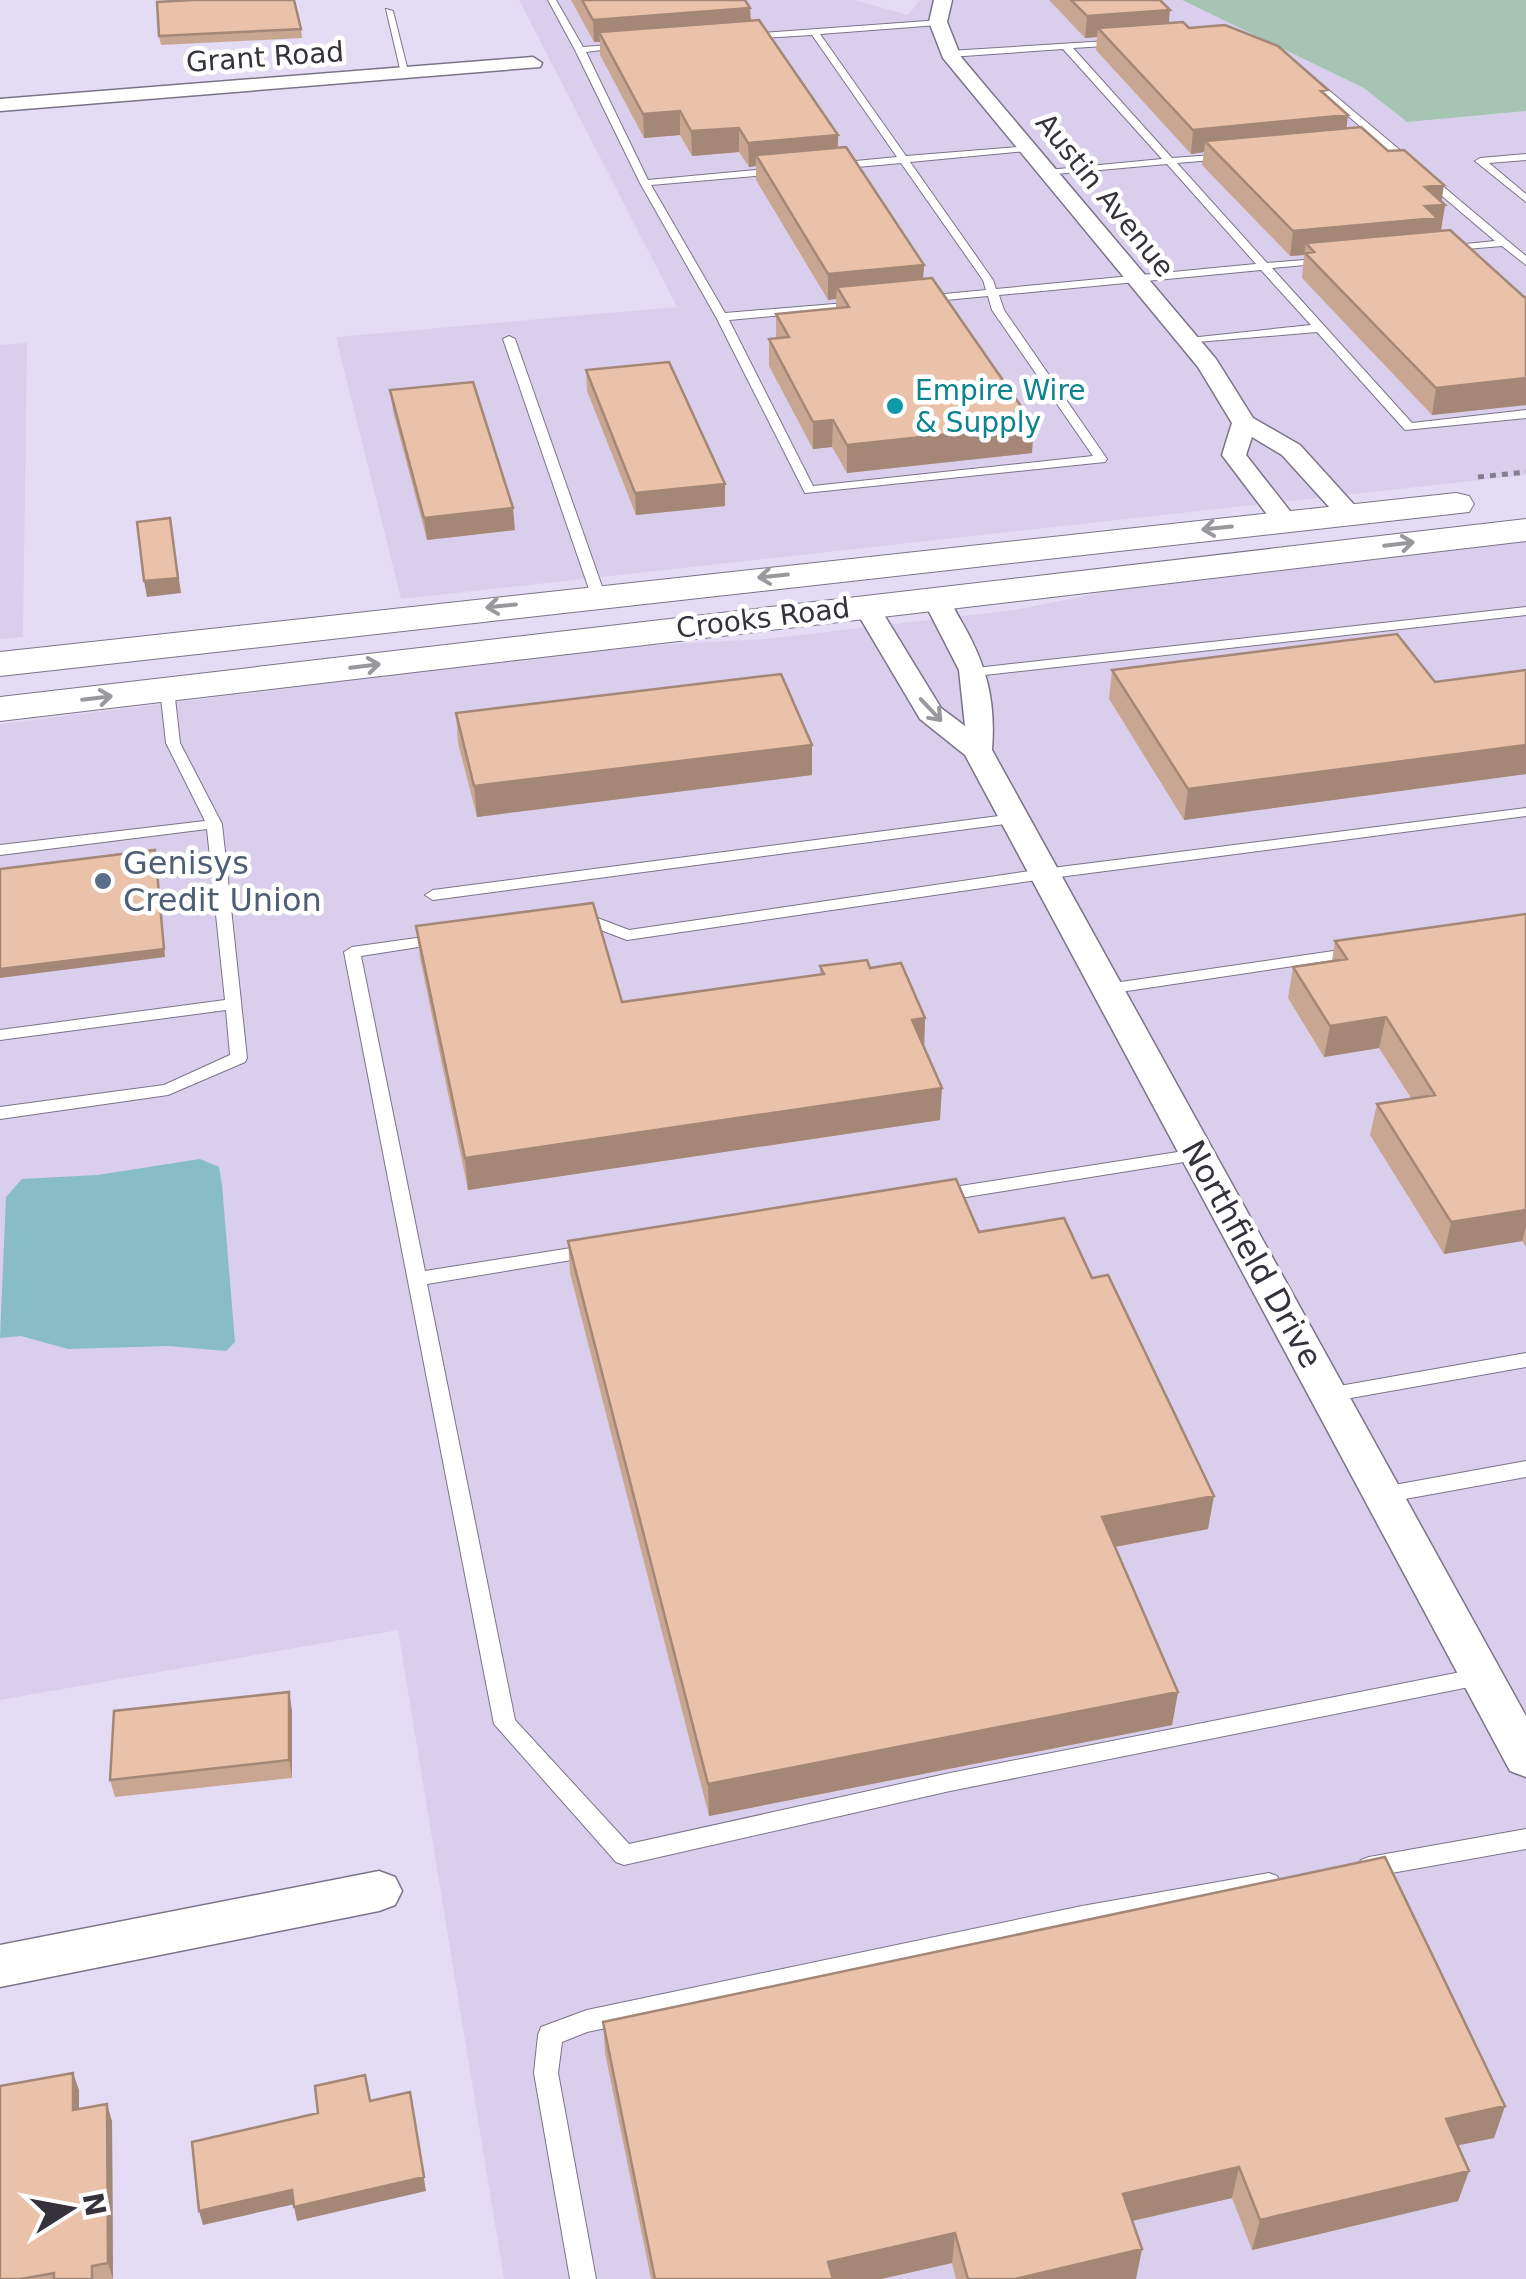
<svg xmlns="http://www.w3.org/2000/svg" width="1526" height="2279" viewBox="0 0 1526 2279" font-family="'DejaVu Sans',sans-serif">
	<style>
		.built { fill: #d9cfec }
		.green { fill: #a5c4b4 }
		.water { fill: #88bdc7 }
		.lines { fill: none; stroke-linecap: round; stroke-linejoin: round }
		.lane-casing { stroke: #7b7489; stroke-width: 2 }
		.street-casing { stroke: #7b7489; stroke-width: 3 }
		.secondary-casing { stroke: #7b7489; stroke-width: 2 }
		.path { stroke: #847f8e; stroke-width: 5; stroke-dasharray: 6 6; stroke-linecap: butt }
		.lane { fill: #fff; fill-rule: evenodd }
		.street { fill: #fff; fill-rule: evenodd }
		.secondary { fill: #fff; fill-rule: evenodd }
		.wall { fill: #c9a691 }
		.shaded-wall { fill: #a48776 }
		.building { fill: #eac1a9; stroke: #a48776; stroke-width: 2.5 }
		.oneway { stroke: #9a989d }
		.culture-dot { fill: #0f9aa8; stroke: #fff; stroke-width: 4 }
		.service-dot { fill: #5c6f8a; stroke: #fff; stroke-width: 4 }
		.labels { text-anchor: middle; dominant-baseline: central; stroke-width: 9; stroke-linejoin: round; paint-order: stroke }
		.far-street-label { font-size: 28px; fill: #35323b; stroke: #fff }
		.far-culture-label { font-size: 28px; fill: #0d838f; stroke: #fff; text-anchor: start }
		.service-label { font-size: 32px; fill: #4e5e75; stroke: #fff; text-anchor: start }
		.street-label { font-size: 32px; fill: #35323b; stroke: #fff }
	</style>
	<rect width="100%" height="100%" fill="#e4dcf4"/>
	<path class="built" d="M519 0H855L908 15 920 0H1182L1365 88 1407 122 1526 111V475L401 599 336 337 677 307Z
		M27 343 23 637 0 639V345Z
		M1526 541V2279H504L398 1630 0 1700V724L619 647 766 639 1014 610 1136 586Z"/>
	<path class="green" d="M1182 0H1526V111L1407 122 1364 88Z"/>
	<path class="water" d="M200 1159 219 1167 222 1185 235 1342 226 1351 168 1346 68 1349 21 1336 0 1338 6 1197 22 1179 97 1175Z"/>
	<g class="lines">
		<g class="lane-casing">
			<path id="lane" d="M548 0H556L583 47 621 44 626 47 586 52 648 180 779 168 784 171 779 174 651 185 725 313 858 302 864 305 858 308 729 320 813 486 1093 456 992 310 988 296 924 302 918 299 924 296 986 290 983 280 901 163 835 169 830 166 835 163 897 157 812 35 744 39 747 34 941 20 938 25 820 34 906 156 1030 146V150L1027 151 910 162 993 280 996 289 1256 264 1167 164 1044 175V171L1048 170 1162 159 1063 49 949 57 944 54 949 51 1123 40 1120 45 1073 48 1172 158 1227 154 1228 156 1223 159 1177 163 1267 263 1330 258 1331 260 1326 263 1272 268 1412 423 1526 410V418L1405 430 1317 332 1185 343V339L1189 338 1311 325 1261 270 999 295 1004 310 1107 459 1105 462 805 493 716 317 640 183 575 50Z
				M386 9 393 11 409 75 401 73Z
				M1307 77H1313L1508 241 1526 256V265L1502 246 1442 251 1441 249 1446 246 1495 241 1307 81Z
				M1526 154V160L1489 163 1526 194V202L1475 161 1480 158Z
				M509 336 515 339 605 595 603 598 598 599 591 595 503 339Z
				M1526 607V615L976 676 969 672 976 668Z
				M167 685 174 689 180 743 222 824 247 1058 245 1062 168 1095 0 1119V1107L164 1085 230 1055 226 1010 0 1040V1030L225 1000 207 829 0 855V845L205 821 166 743 160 689Z
				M1526 808V816L1044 879 627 940 585 924 572 923 570 920 572 917 587 914 629 930 1044 869Z
				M1014 814 1019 816 1022 819 1019 822 433 900 425 895 433 890Z
				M438 935 444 937 446 940 444 943 361 956 425 1271 590 1245 599 1251 590 1257 427 1284 515 1720 629 1844 950 1773 1481 1668 1489 1671 1492 1677 1489 1683 950 1791 624 1865 616 1862 494 1724 344 952 352 947Z
				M1354 948 1362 953 1360 956 1107 994 1099 989 1107 984Z
				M1197 1149 1206 1155 1203 1159 941 1201 932 1195 941 1189Z
				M1526 1353V1367L1328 1402 1321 1400 1318 1395 1321 1390 1328 1388Z
				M1526 1461V1477L1383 1503 1376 1500 1373 1495 1376 1490 1383 1487Z
				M1526 1829V1849L1369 1877 1361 1874 1357 1867 1361 1860 1369 1857Z
				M1269 1873 1277 1876 1281 1883 1277 1890 1269 1893 1082 1926 587 2032 562 2042 558 2073 596 2279H570L534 2073 538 2035 541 2027 587 2010 1082 1906Z"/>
		</g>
		<g class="street-casing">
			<path id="street" d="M934 0H952L947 22 961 57 1216 359 1253 418 1300 445 1358 509 1362 514 1358 519H1340L1282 455 1252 437 1246 455 1297 520 1284 528 1275 525 1222 455 1232 423 1198 367 943 58 929 22Z
				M533 57 542 63 540 67 0 111V99Z
				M935 590C949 594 953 607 960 619 986 663 996 699 992 750L1526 1716V1777L1510 1771 965 755 920 719 853 606 857 600H875L941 708 965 726 959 670 922 598Z
				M379 1871 395 1877 402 1891 395 1905 379 1911 0 1987V1945Z"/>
		</g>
		<g class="secondary-casing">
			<path id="secondary" d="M1456 493 1469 496 1474 504 1469 512 0 676V652Z
				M1526 519V541L0 721V697Z"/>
		</g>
		<path class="path" d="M1478 477 1526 472"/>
		<use href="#lane" class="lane"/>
		<use href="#street" class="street"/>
		<use href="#secondary" class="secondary"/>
	</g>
	<path class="wall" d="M571 0H745L750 8 751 21 838 135V148L924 265 923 279 1032 453 847 473 832 447 813 449 769 366V339L776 338V314L836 308V299L828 300 756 180V166L749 167 739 152 692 156 680 135 644 138 600 55V42H594Z
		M1049 0H1160L1169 23 1189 28 1327 97 1348 115 1346 128 1445 205 1441 230 1435 231 1524 297H1526V405L1432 415 1302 278 1304 255 1290 256 1202 165 1204 152 1191 154 1096 50 1097 37 1085 38Z
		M301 29 302 38 161 45 159 36Z
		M586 370 725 484V506L636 515 587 391Z
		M390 390 515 530 427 540 393 411Z
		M1112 670 1435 682 1526 670V774L1184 820 1109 699Z
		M456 713 812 775 477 817 458 743Z
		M1526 914V1247L1522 1241 1444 1254 1370 1135 1377 1104 1411 1098 1379 1048 1324 1057 1288 998 1293 967 1332 961 1335 941Z
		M416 926 622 1002 820 975V966L870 968 925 1018 924 1047 940 1120 468 1190 420 958Z
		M979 1232 1208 1529 1115 1547 1178 1692 1172 1725 709 1816 570 1273 568 1241Z
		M292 1710V1778L115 1797 110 1780Z
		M603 2022 1505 2106 1494 2138 1458 2145 1469 2171 1458 2201 1252 2250 1232 2198 1133 2221 1142 2249 1135 2279H956L952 2263 881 2279H651L605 2053Z
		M79 2090V2109L112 2121 113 2279H0Z"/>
	<path class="shaded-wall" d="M750 8 751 31 599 32 600 42H594L593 20Z
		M1170 10 1168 32 1098 28 1097 37 1085 38 1087 16Z
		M680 111V135L644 138 643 114Z
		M1348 115 1345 139 1205 141 1204 152 1191 154 1193 130Z
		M739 128V152L692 156 691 131Z
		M838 135 837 159 756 155V166L749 167 748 143Z
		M1444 185 1441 205H1445L1441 230H1435L1433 243 1314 252 1306 243 1304 255 1290 256 1293 231 1425 187Z
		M924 265 922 291 837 287 836 299 828 300V274Z
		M1526 378V405L1432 415 1436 388Z
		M833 420 832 447 813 449V422Z
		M1034 425 1032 453 847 473V445Z
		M725 484V506L636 515 635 493Z
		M513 508 515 530 427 540 424 518Z
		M170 518 181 593 147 597 144 581Z
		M812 745V775L477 817 474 786Z
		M1526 745V774L1184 820 1188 789Z
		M155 850 165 957 0 978V969Z
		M1386 1017 1379 1048 1324 1057 1330 1026Z
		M925 1018 924 1050 912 1020Z
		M942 1088 940 1120 468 1190 465 1158Z
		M1526 1210V1227L1522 1241 1444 1254 1451 1222Z
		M1214 1496 1208 1529 1098 1550 1102 1517Z
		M289 1692 292 1710V1778L289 1760Z
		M1178 1692 1172 1725 709 1816 708 1784Z
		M73 2073 79 2090V2127L73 2110Z
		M410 2092 426 2191 297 2221 294 2207Z
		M107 2104 112 2121 113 2279 108 2263Z
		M1505 2106 1494 2138 1435 2150 1446 2119Z
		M1239 2167 1232 2198 1118 2224 1123 2194Z
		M1469 2171 1458 2201 1252 2250 1260 2220Z
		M292 2190 295 2204 203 2225 199 2211Z
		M955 2233 952 2263 881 2279H828V2262Z
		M1142 2249 1136 2279H1015Z"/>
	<path class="building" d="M192 0H294L301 29 159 36 157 2Z
		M582 0H745L750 8 593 20Z
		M1071 0H1160L1170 10 1087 16Z
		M759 20 838 135 748 143 739 128 691 131 680 111 643 114 599 32Z
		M1183 22 1189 28 1225 25 1278 46 1328 90 1321 91 1348 115 1193 130 1098 28Z
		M1361 127 1388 151 1404 150 1444 185 1425 187 1445 205 1425 206 1437 218 1293 231 1205 141Z
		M846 147 924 265 828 274 756 155Z
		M1450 230 1524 297H1526V378L1436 388 1305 253 1314 252 1306 243Z
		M932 278 1034 425 847 445 833 420 813 422 769 339 789 337 776 314 849 307 837 287Z
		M669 362 725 484 635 493 586 370Z
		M473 382 513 508 424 518 390 390Z
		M170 518 178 578 144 581 137 522Z
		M1397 634 1435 682 1526 670V745L1188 789 1112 670Z
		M781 674 812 745 474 786 456 713Z
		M155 850 164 949 0 969V869Z
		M593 903 622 1002 824 974 820 966 867 960 870 968 901 963 925 1018 912 1020 942 1088 465 1158 416 926Z
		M1526 914V1210L1451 1222 1377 1104 1435 1095 1386 1017 1330 1026 1293 967 1347 959 1335 941Z
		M956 1179 979 1232 1064 1218 1092 1278 1108 1275 1214 1496 1102 1517 1178 1692 708 1784 568 1241Z
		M289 1692V1760L110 1780 114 1711Z
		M1385 1857 1505 2106 1446 2119 1469 2171 1260 2220 1239 2167 1123 2194 1142 2249 1015 2279H968L955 2233 828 2262 833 2279H655L603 2022Z
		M73 2073V2110L107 2104 108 2263 92 2266V2279H54V2273L21 2279H0V2086Z
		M365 2075 370 2101 410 2092 424 2177 294 2207 292 2190 199 2211 192 2142 318 2113 315 2086Z"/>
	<defs><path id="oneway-shaft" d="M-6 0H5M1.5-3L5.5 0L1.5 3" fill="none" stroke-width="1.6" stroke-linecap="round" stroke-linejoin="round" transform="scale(2.5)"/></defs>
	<g class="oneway">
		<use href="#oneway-shaft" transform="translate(1217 528) rotate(174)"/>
		<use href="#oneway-shaft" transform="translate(1399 544) rotate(-7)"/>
		<use href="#oneway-shaft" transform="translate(773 576) rotate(174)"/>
		<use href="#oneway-shaft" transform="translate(501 606) rotate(174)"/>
		<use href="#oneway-shaft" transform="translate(365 666) rotate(-7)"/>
		<use href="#oneway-shaft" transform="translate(97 698) rotate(-7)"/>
		<use href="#oneway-shaft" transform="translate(931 710) rotate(47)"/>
	</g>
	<circle class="culture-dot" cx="895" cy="406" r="10"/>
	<circle class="service-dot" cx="103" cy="881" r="10"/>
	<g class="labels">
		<g class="far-street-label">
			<text transform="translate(265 57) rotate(-4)">Grant Road</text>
			<text transform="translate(1105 195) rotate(51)">Austin Avenue</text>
			<text transform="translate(763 618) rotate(-7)">Crooks Road</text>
		</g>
		<g class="far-culture-label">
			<text x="915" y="390">Empire Wire<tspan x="915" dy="32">&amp; Supply</tspan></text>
		</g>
		<g class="service-label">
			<text x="123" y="863">Genisys<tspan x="123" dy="37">Credit Union</tspan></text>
		</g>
		<g class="street-label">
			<text transform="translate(1252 1254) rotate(61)">Northfield Drive</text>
		</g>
	</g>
	<g transform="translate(70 2209) rotate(79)" stroke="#ffffff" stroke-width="8" paint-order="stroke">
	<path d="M0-8L18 38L0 25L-18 38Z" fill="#35323b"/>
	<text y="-15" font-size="28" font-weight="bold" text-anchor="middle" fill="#35323b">N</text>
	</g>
</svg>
